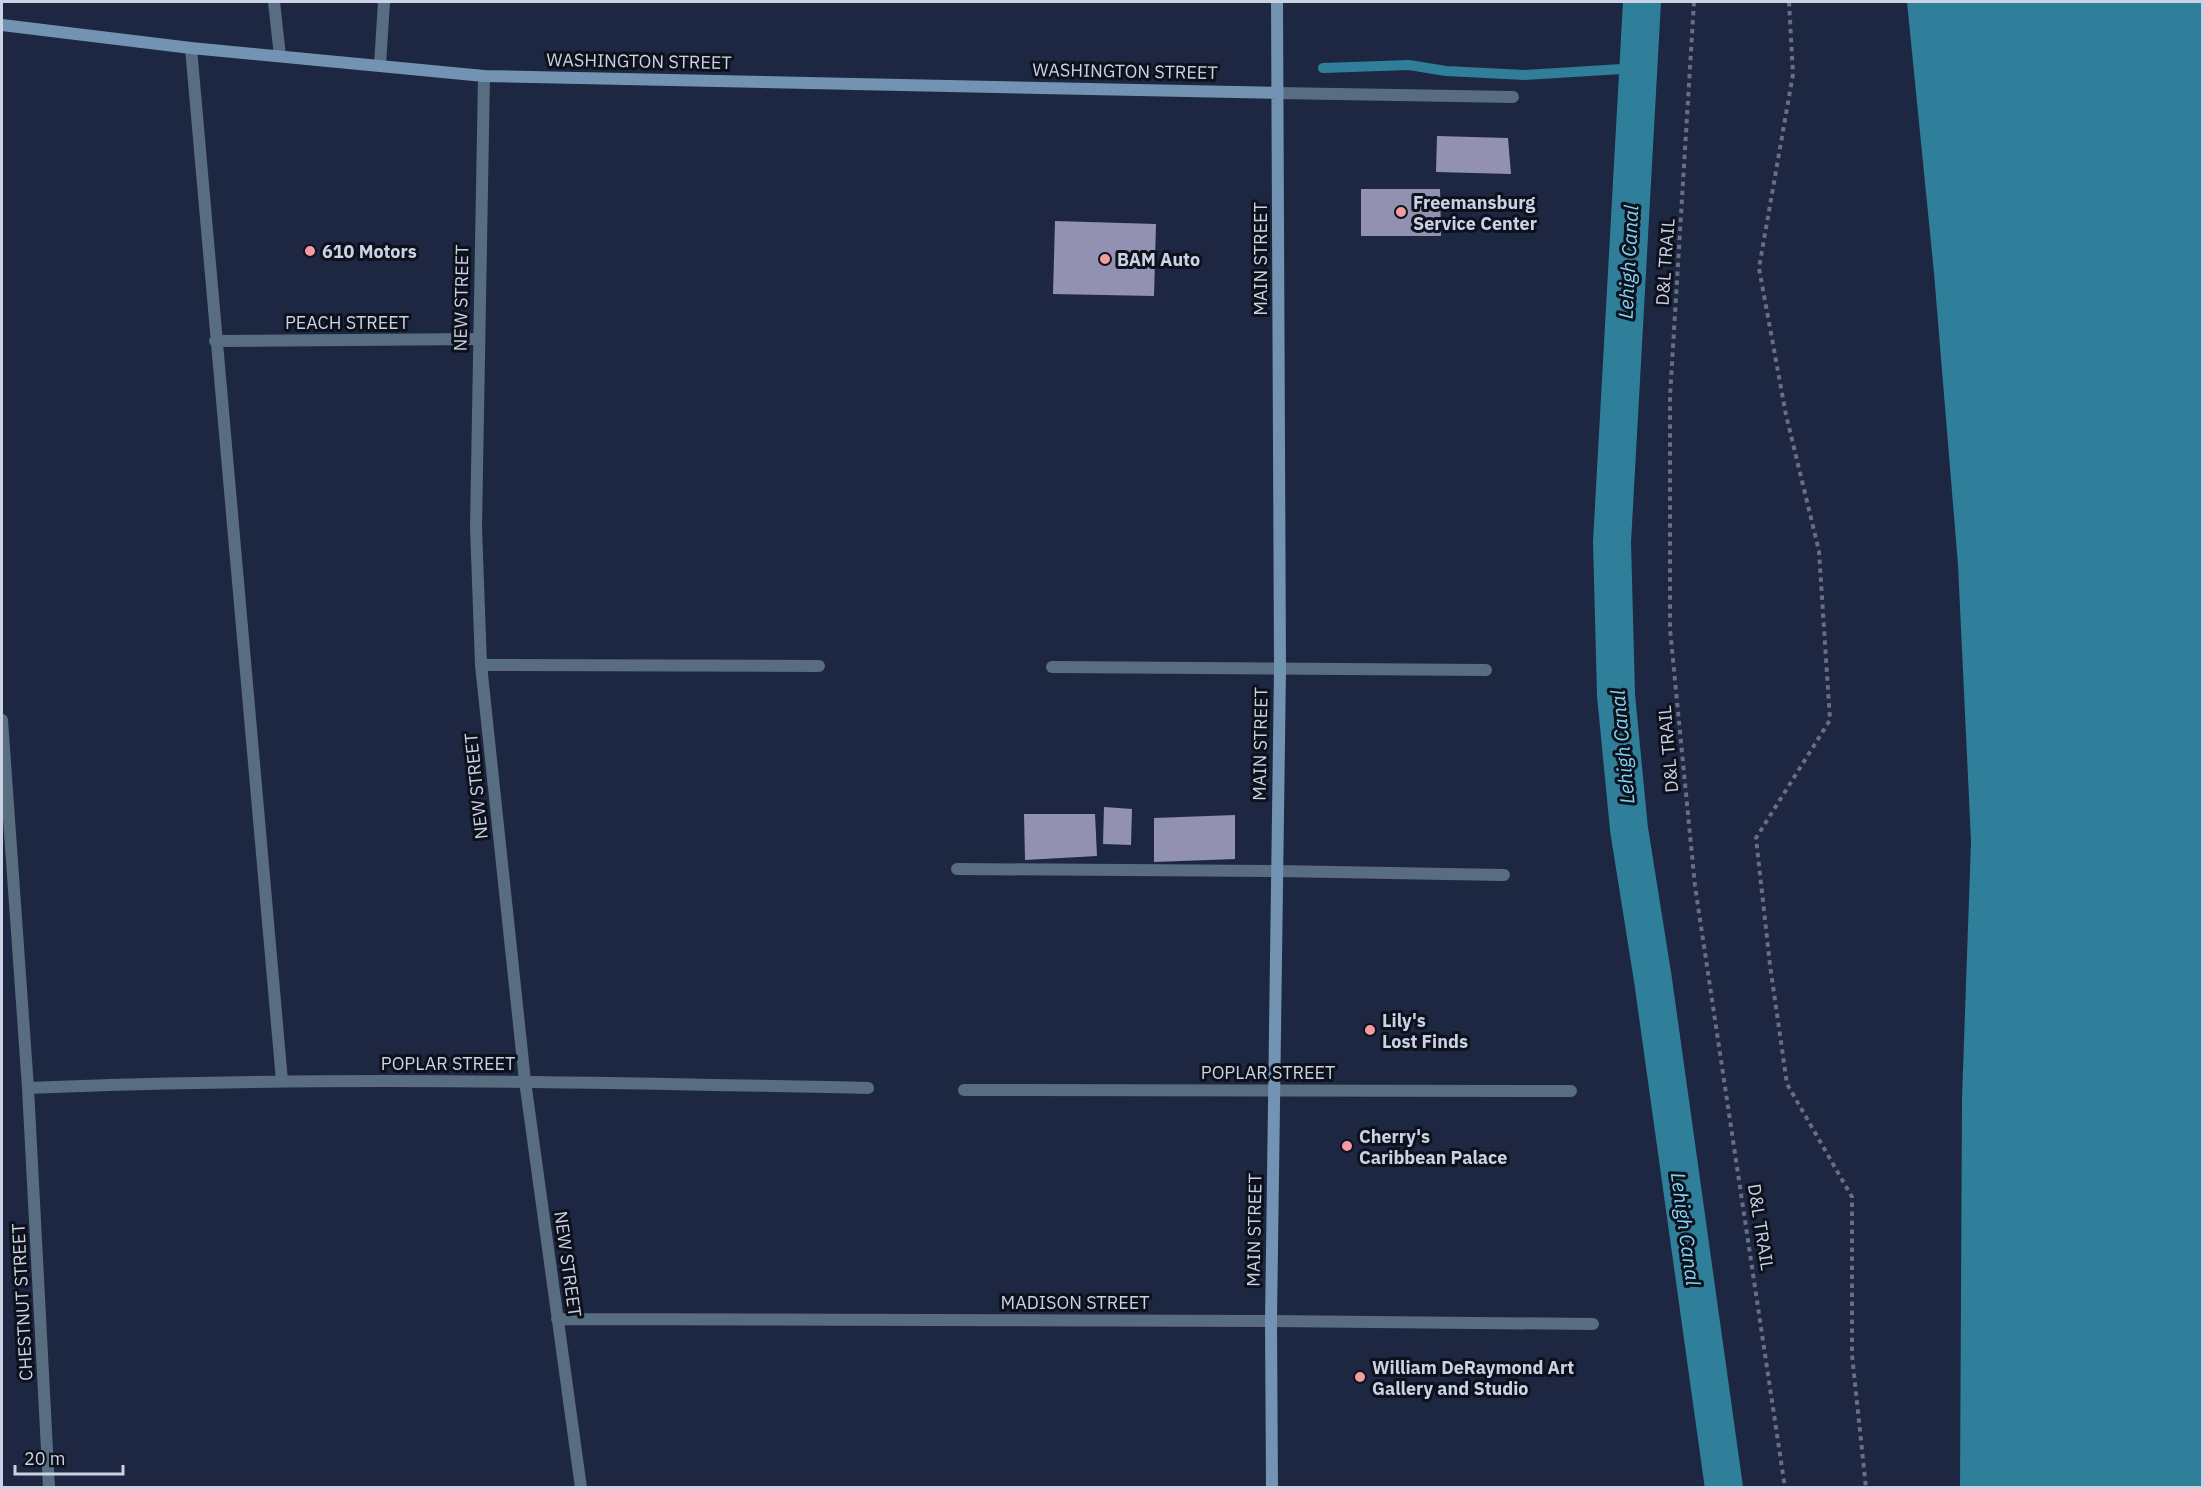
<svg xmlns="http://www.w3.org/2000/svg" width="2204" height="1489" viewBox="0 0 2204 1489" font-family="'IBM Plex Sans',sans-serif">
	<style>
		.water { fill: #2f7e9a }
		.lines { fill: none; stroke-linecap: round; stroke-linejoin: round }
		.stream { stroke: #2f7e9a; stroke-width: 10 }
		.canal { stroke: #2f7e9a; stroke-width: 38 }
		.building { fill: #9391b2 }
		.path { stroke: #666f85; stroke-width: 4; stroke-dasharray: 4.5 4.5; stroke-linecap: butt }
		.lane { stroke: #586d80; stroke-width: 12 }
		.street { stroke: #586d80; stroke-width: 12 }
		.secondary { stroke: #7293b1; stroke-width: 12 }
		.poi-dot { fill: #f49aa3; stroke: #0c111c; stroke-width: 2 }
		.labels { text-anchor: middle; dominant-baseline: central; stroke-width: 6; stroke-linejoin: round; paint-order: stroke }
		.street-label { font-size: 18px; fill: #cbd2e3; stroke: #0c111c }
		.poi-label { font-size: 18px; font-weight: bold; fill: #cbd2e3; stroke: #0c111c; text-anchor: start }
		.water-label { font-size: 20px; font-style: italic; fill: #81d5f5; stroke: #0c111c }
	</style>
	<rect width="100%" height="100%" fill="#1d2741"/>
	<path class="water" d="M1907 2H2202V1487H1960L1962 1099 1971 841 1958 565 1934 273Z"/>
	<g class="lines">
		<path class="stream" d="M1323 68 1409 65 1446 71 1525 75 1638 68"/>
		<path class="canal" d="M1642 2 1612 542 1616 695 1629 829 1653 980 1724 1488"/>
	</g>
	<path class="building" d="M1437 136 1508 138 1511 174 1436 172Z
		M1361 189H1440L1441 236H1361Z
		M1055 221 1156 224 1154 296 1053 294Z
		M1104 807 1132 809 1131 845 1103 844Z
		M1024 814H1095L1097 856 1025 860Z
		M1235 815V859L1154 862V818Z"/>
	<g class="lines">
		<path class="path" d="M1694 2 1670 396V629L1695 886 1785 1488
			M1789 2 1793 74 1759 268 1786 415 1819 551 1830 720 1756 838 1770 965 1787 1084 1852 1197V1355L1866 1488"/>
		<path class="lane" d="M274 2 280 56
			M191 48 282 1081
			M380 65 384 2
			M1278 93 1513 97
			M215 341 478 339
			M481 665 819 666
			M1052 667 1486 670
			M957 869 1276 871 1504 875
			M28 1088C308 1076 588 1082 868 1088
			M964 1090 1571 1091"/>
		<path class="street" d="M484 76 476 527 481 665 525 1081 581 1488
			M2 720 28 1088 49 1488
			M557 1319 1271 1321 1593 1324"/>
		<path class="secondary" d="M2 25 191 48 484 76 1278 93
			M1272 1488 1271 1321 1280 669 1277 2"/>
	</g>
	<g class="poi-dot">
		<circle cx="1401" cy="212" r="6"/>
		<circle cx="310" cy="251" r="6"/>
		<circle cx="1105" cy="259" r="6"/>
		<circle cx="1370" cy="1030" r="6"/>
		<circle cx="1347" cy="1146" r="6"/>
		<circle cx="1360" cy="1377" r="6"/>
	</g>
	<g class="labels">
		<g class="street-label">
			<text transform="translate(639 61) rotate(1)">WASHINGTON STREET</text>
			<text transform="translate(1125 71) rotate(1)">WASHINGTON STREET</text>
			<text transform="translate(1260 259) rotate(-90)">MAIN STREET</text>
			<text transform="translate(1665 262) rotate(-86)">D&amp;L TRAIL</text>
			<text transform="translate(461 298) rotate(-89)">NEW STREET</text>
			<text x="347" y="322">PEACH STREET</text>
			<text transform="translate(1260 744) rotate(-89)">MAIN STREET</text>
			<text transform="translate(1668 749) rotate(-95)">D&amp;L TRAIL</text>
			<text transform="translate(476 786) rotate(-96)">NEW STREET</text>
			<text x="448" y="1063">POPLAR STREET</text>
			<text x="1268" y="1072">POPLAR STREET</text>
			<text transform="translate(1761 1227) rotate(81)">D&amp;L TRAIL</text>
			<text transform="translate(1254 1230) rotate(-89)">MAIN STREET</text>
			<text transform="translate(568 1264) rotate(82)">NEW STREET</text>
			<text transform="translate(22 1302) rotate(-93)">CHESTNUT STREET</text>
			<text x="1075" y="1302">MADISON STREET</text>
		</g>
		<g class="poi-label">
			<text x="1413" y="202">Freemansburg<tspan x="1413" dy="21">Service Center</tspan></text>
			<text x="322" y="251">610 Motors</text>
			<text x="1117" y="259">BAM Auto</text>
			<text x="1382" y="1020">Lily's<tspan x="1382" dy="21">Lost Finds</tspan></text>
			<text x="1359" y="1136">Cherry's<tspan x="1359" dy="21">Caribbean Palace</tspan></text>
			<text x="1372" y="1367">William DeRaymond Art<tspan x="1372" dy="21">Gallery and Studio</tspan></text>
		</g>
		<g class="water-label">
			<text transform="translate(1628 262) rotate(-87)">Lehigh Canal</text>
			<text transform="translate(1622 747) rotate(-95)">Lehigh Canal</text>
			<text transform="translate(1686 1229) rotate(82)">Lehigh Canal</text>
		</g>
	</g>
	<rect width="2204" height="1489" fill="none" stroke="#cbd2e3" stroke-width="6"/>
	<path d="M15 1465v9h108v-9" fill="none" stroke="#cbd2e3" stroke-width="3"/>
	<text x="24" y="1465" font-size="18" fill="#cbd2e3" stroke="#0c111c" stroke-width="4.5" paint-order="stroke">20 m</text>
</svg>
